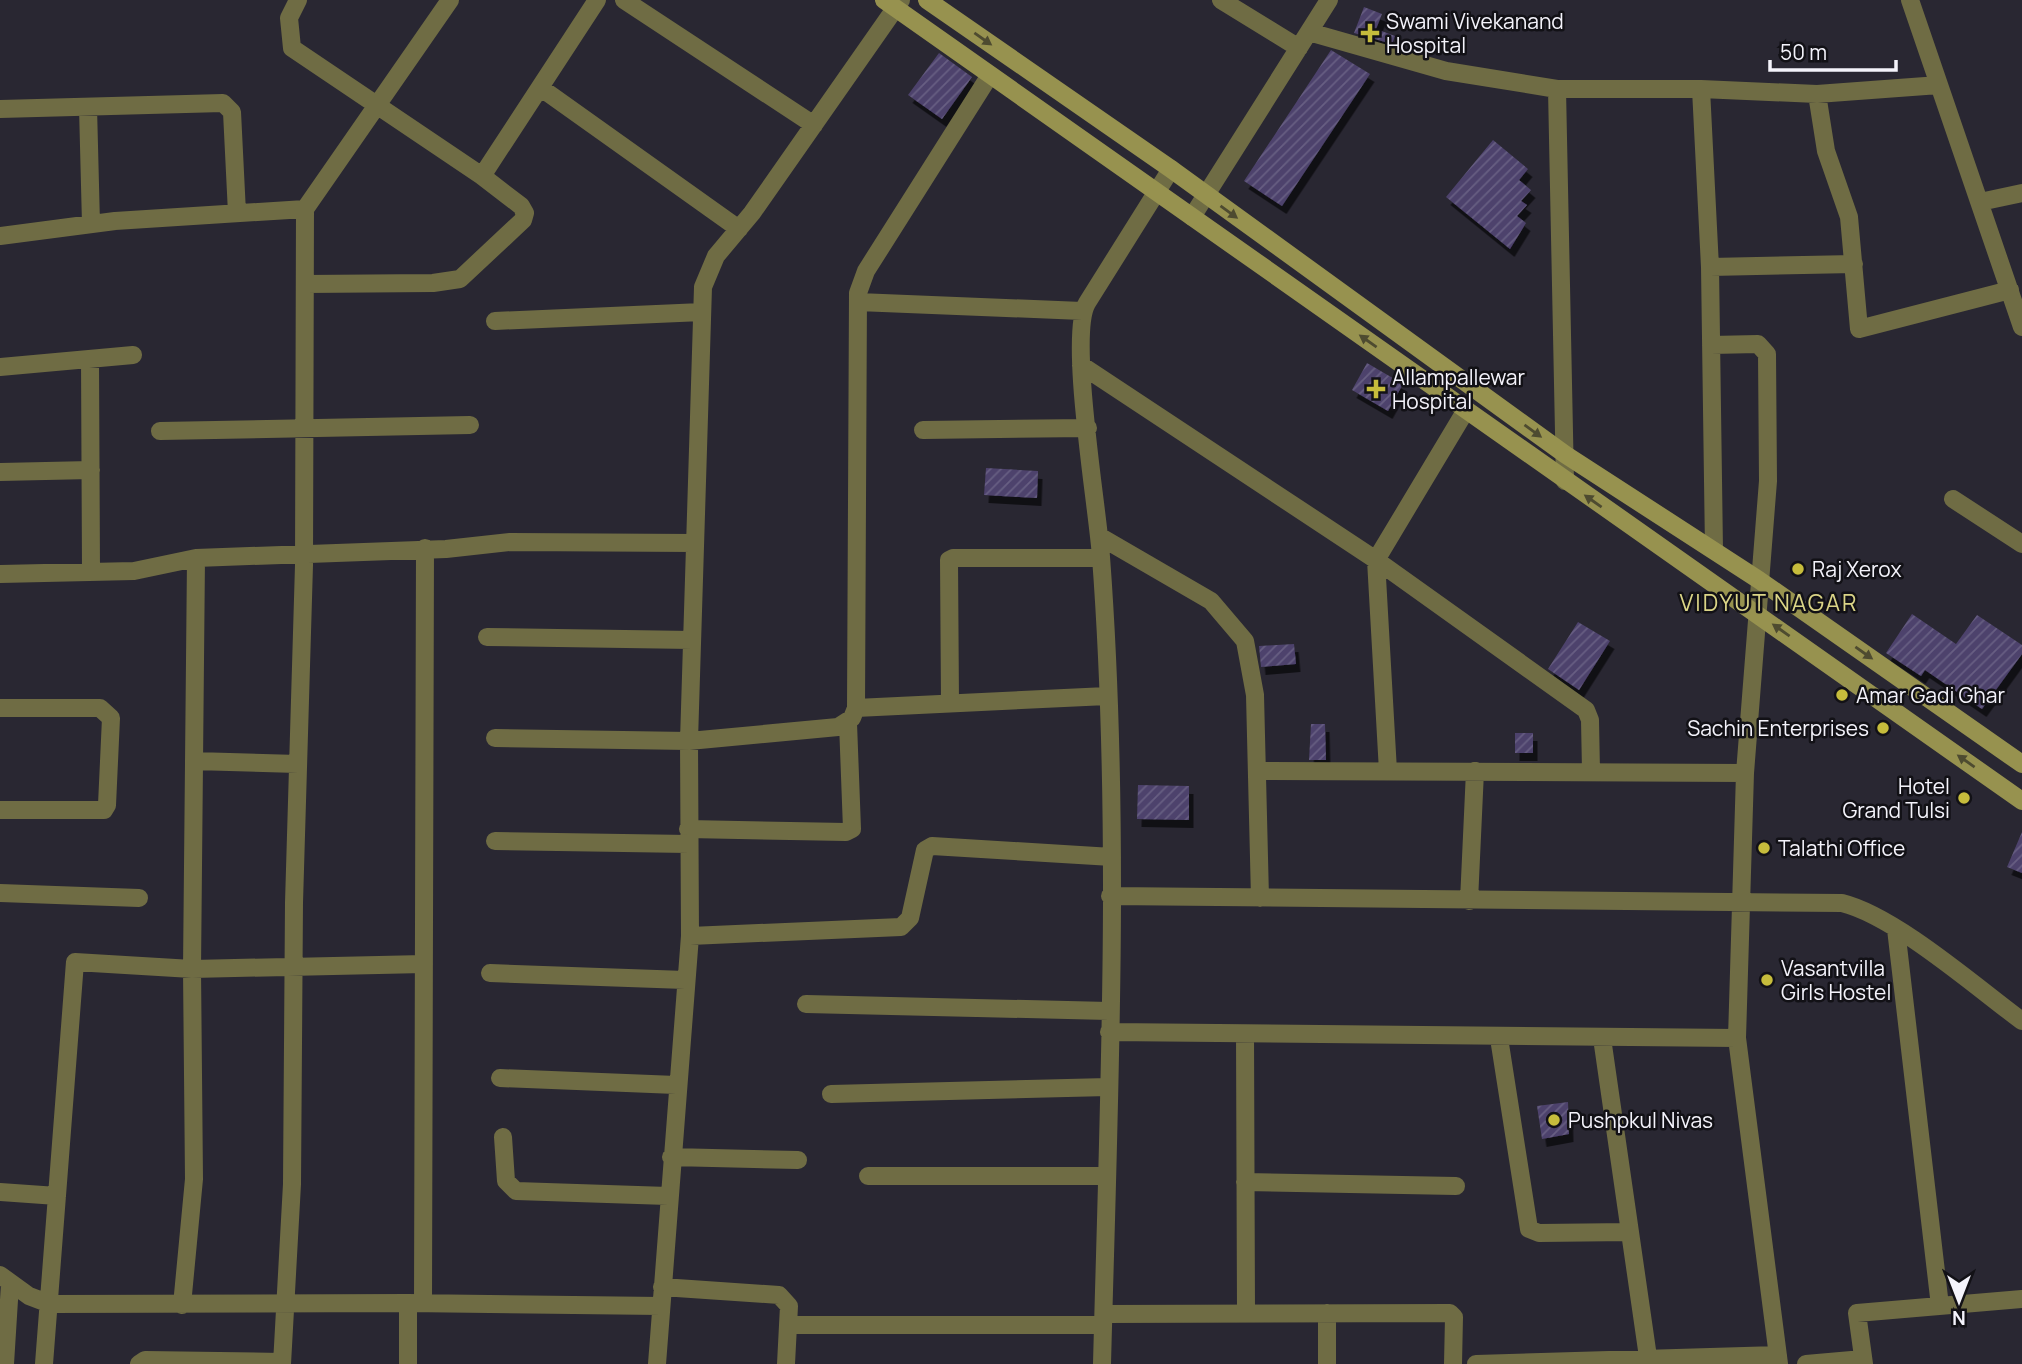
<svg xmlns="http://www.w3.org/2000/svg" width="2022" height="1364" viewBox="0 0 2022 1364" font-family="Manrope,sans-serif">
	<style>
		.building { fill: url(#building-hatch); filter: url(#shadow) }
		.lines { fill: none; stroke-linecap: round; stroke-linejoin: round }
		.street { stroke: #6f6c44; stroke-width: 18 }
		.secondary { stroke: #97924f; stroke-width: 18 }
		.oneway { fill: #4e4b30 }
		.poi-dot { fill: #c6bc3c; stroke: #121116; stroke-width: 2.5 }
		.labels { text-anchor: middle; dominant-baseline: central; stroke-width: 5; stroke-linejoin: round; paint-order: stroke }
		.poi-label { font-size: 21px; fill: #f4f3fb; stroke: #121116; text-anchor: start }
		.neighbourhood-label { font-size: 23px; letter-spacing: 2px; fill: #dbd587; stroke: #121116 }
	</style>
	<defs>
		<pattern id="building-hatch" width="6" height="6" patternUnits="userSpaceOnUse" patternTransform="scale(1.75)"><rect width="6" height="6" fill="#4d426c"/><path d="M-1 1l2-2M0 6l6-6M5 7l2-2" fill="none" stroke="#675e82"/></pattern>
		<filter id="shadow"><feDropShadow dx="4.5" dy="8" stdDeviation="0" flood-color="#0009"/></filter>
	</defs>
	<rect width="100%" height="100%" fill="#292732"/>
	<path class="building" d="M1364 7 1382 14 1376 29 1395 36 1392 44 1354 33Z
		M1331 50 1370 74 1282 206 1244 181Z
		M939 53 972 77 942 119 908 95Z
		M1493 140 1528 169 1519 180 1531 190 1521 201 1527 205 1517 216 1526 223 1510 249 1446 197Z
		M1367 363 1403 384 1388 411 1352 390Z
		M986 468 1038 471 1037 498 984 495Z
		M1912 614 1956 644 1977 615 2022 645V654L1982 709 1925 670 1921 676 1886 653Z
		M1578 622 1610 641 1579 690 1548 669Z
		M1294 644 1296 664 1261 667 1259 646Z
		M1311 724H1325L1326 760H1309Z
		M1515 733H1533V753H1515Z
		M1138 785 1189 786V820L1137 819Z
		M2022 832V873L2007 867Z
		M1568 1102 1569 1134 1542 1139 1537 1106Z"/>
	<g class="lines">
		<path class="street" d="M298 0 289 18 292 48 482 176 521 206 525 213 523 220 460 279 433 283 305 284
			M624 0 814 125
			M1221 0 1299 48
			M1910 0 2022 327
			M1309 32 1446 71 1557 89H1701L1817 94 1939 85
			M541 88 739 229
			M1557 89 1565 481
			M1701 89 1710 267 1714 550
			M1817 94 1826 151 1849 217 1859 329 2010 290
			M88 107 91 224
			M0 109 223 103 232 112 237 213
			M482 176 597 0
			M1980 202 2022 193
			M1192 217 1329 0
			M0 236 115 221 305 209
			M1710 267 1854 264
			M858 302 1082 311
			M495 321 702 312
			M1711 345 1758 344 1767 354 1768 481 1745 773 1737 1038 1779 1364
			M90 359 91 572
			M1081 365 1376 560 1586 710 1590 720 1591 771
			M0 367 133 355
			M923 430 1088 428
			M160 431 470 425
			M0 472 91 470
			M1953 499 2022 544
			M1099 536 1211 601 1245 641 1255 695 1260 898
			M0 574 134 571 196 558 446 549 510 542 695 543
			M487 637 692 640
			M950 703 949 560 953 558H1101
			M0 708H100L111 718 107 805 104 810H0
			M856 708 1107 696
			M495 738 689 741 838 727 852 718 856 708 858 293 866 271 990 75
			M194 761 298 764
			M1258 771 1745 773
			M1388 771 1376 560 1466 410
			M688 829 846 832 852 829 848 723
			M495 841 689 844
			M0 893 139 898
			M1110 896 1842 903C1895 916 1976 987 2022 1021
			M1469 901 1475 771
			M1896 929 1940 1306
			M690 936 901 927 910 918 925 850 932 846 1112 857
			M490 973 685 980
			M806 1004 1109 1011
			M1109 1032 1737 1038
			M1245 1034 1246 1313
			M1499 1038 1529 1229 1539 1233 1630 1232
			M1602 1038 1649 1364
			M500 1078 676 1085
			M831 1094 1108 1087
			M503 1137 506 1181 516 1191 668 1196
			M671 1157 798 1160
			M868 1176H1107
			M1245 1182 1456 1186
			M0 1192 57 1196
			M0 1275 29 1296 50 1304 408 1303 661 1306
			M662 1287 779 1295 789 1306 786 1364
			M423 1303 425 548
			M182 1305 194 1179 192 969 196 558
			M1104 1314 1450 1313 1454 1317 1453 1364
			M788 1325H1103
			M5 1364 10 1284
			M44 1364 75 962 192 969 424 964
			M139 1364 145 1360 282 1362
			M282 1364 292 1184 294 903 304 565 305 209 450 0
			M408 1364V1303
			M657 1364 690 936 689 741 703 287 716 256 752 213 901 0
			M1102 1364C1109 1096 1121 825 1101 557 1098 510 1068 336 1087 303L1171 169
			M1327 1364V1313
			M1476 1364 1778 1355
			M1806 1364 1863 1359
			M1864 1364 1857 1313 2022 1299"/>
		<path class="secondary" d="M884 0 2022 801
			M927 0 1171 169 1566 455 1759 580 2022 764"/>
	</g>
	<defs><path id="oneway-solid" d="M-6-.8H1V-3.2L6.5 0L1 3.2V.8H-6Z" transform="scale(1.75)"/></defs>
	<g class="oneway">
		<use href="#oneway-solid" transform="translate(983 39) rotate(35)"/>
		<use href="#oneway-solid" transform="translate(1229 212) rotate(36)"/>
		<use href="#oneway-solid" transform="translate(1368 341) rotate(-145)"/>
		<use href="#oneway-solid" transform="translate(1533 431) rotate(36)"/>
		<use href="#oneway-solid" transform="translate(1593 501) rotate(-145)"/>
		<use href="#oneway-solid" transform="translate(1781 630) rotate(-145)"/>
		<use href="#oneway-solid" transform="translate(1864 653) rotate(35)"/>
		<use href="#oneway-solid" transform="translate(1966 761) rotate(-145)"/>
	</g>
	<g class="poi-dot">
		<path d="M1366.5 22.5h7v7h7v7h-7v7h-7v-7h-7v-7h7z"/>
		<path d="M1372.5 378.5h7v7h7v7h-7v7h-7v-7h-7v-7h7z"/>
		<circle cx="1798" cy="569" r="7"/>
		<circle cx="1842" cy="695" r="7"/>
		<circle cx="1883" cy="728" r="7"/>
		<circle cx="1964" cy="798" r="7"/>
		<circle cx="1764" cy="848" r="7"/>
		<circle cx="1767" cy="980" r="7"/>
		<circle cx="1554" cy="1120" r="7"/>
	</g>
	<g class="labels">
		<g class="poi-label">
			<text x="1386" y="21">Swami Vivekanand<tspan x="1386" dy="24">Hospital</tspan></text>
			<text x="1392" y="377">Allampallewar<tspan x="1392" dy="24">Hospital</tspan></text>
			<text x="1812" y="569">Raj Xerox</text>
			<text x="1856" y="695">Amar Gadi Ghar</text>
			<text x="1869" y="728" text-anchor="end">Sachin Enterprises</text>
			<text x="1950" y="786" text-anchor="end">Hotel<tspan x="1950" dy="24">Grand Tulsi</tspan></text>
			<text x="1778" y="848">Talathi Office</text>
			<text x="1781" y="968">Vasantvilla<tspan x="1781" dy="24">Girls Hostel</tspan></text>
			<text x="1568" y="1120">Pushpkul Nivas</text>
		</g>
		<g class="neighbourhood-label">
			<text x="1769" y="602">VIDYUT NAGAR</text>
		</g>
	</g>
	<g transform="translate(1959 1301) rotate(180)" stroke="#121116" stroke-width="5" paint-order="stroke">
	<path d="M0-5L12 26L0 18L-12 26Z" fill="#f4f3fb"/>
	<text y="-10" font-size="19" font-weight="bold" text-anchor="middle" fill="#f4f3fb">N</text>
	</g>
	<path d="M1770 60v10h126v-10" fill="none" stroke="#f4f3fb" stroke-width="3.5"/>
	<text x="1780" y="60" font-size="21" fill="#f4f3fb" stroke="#121116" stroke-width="5" paint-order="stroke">50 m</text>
</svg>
